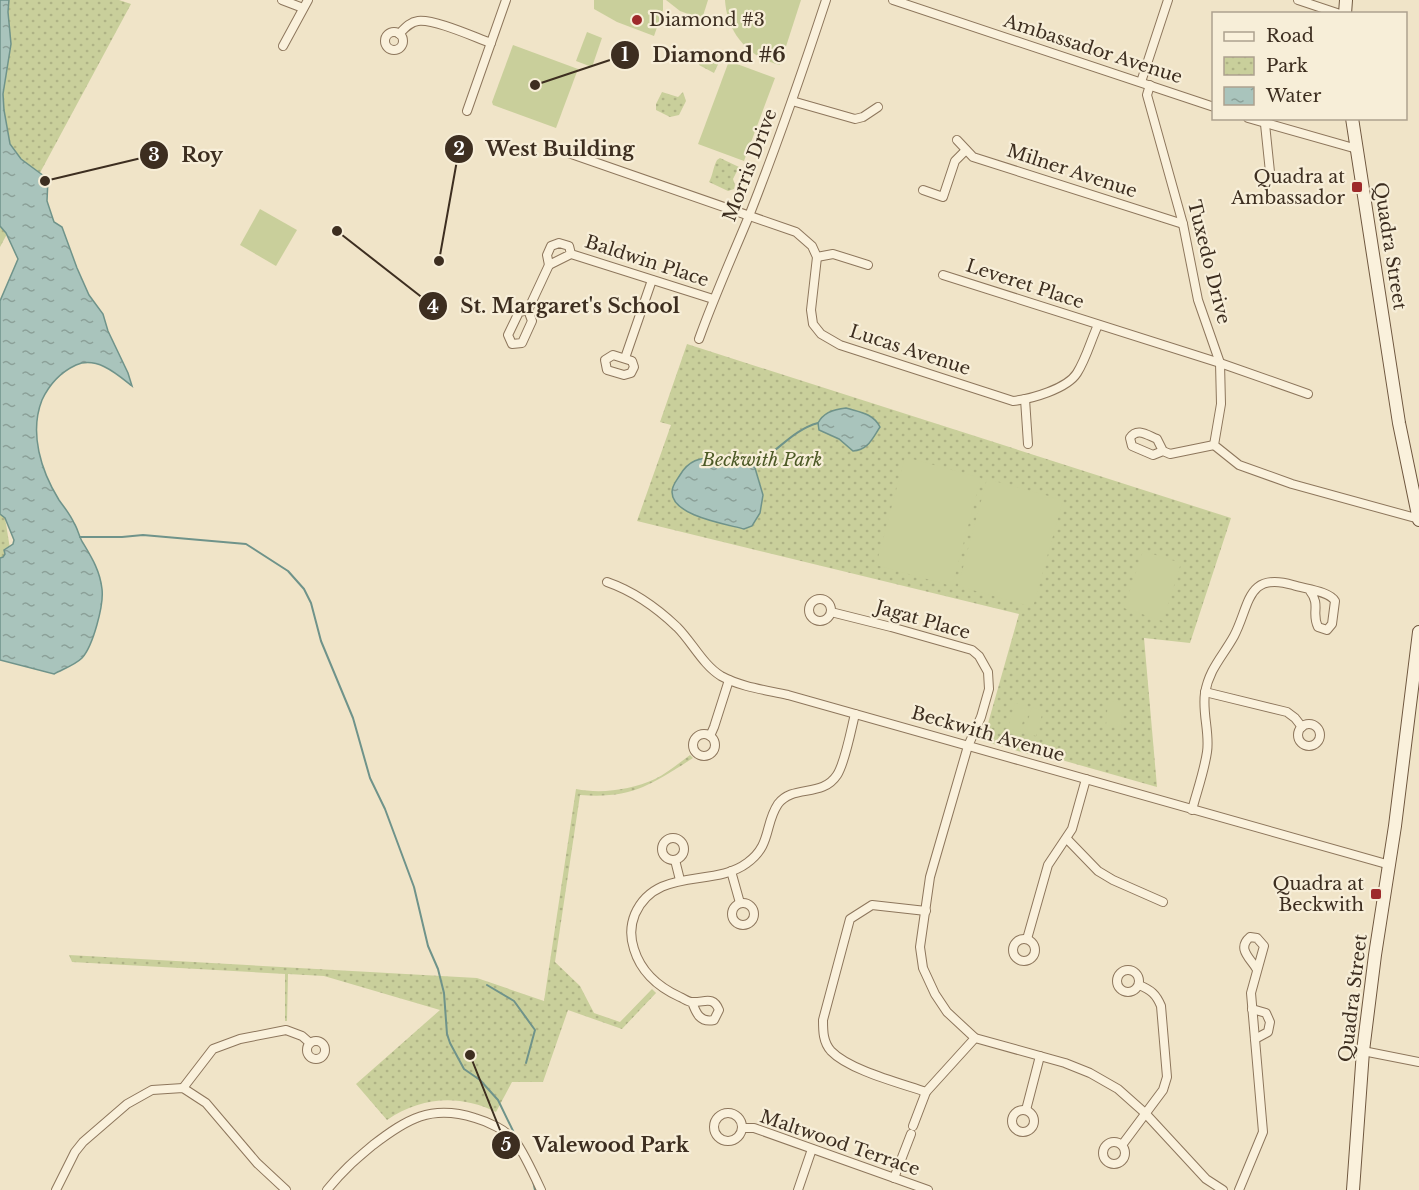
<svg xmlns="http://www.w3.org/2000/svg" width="1419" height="1190" font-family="'Libre Baskerville',serif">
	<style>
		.park { fill: url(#park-dots) }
		.garden { fill: #c9cf9b }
		.water { fill: url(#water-ripples); stroke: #6f938a; stroke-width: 1.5 }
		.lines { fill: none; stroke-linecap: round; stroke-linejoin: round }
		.stream { stroke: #6f938a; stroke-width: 2 }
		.minor-casing { stroke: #8d765c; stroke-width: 10 }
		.secondary-casing { stroke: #6f573f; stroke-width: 14 }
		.minor { stroke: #faf1dc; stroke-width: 8 }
		.secondary { stroke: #faf1dc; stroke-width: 12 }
		.poi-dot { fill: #9e2a2b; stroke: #f7eed8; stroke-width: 2 }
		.labels { text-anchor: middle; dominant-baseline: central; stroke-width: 4.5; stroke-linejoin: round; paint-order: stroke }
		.poi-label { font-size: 18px; fill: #3d2e20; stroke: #f7eed8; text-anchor: end }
		.street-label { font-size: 18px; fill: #3d2e20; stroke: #f7eed8 }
		.park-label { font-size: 18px; font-style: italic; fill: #4d5a26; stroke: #f7eed8 }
		.leader { fill: none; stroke: #3d2e20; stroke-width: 2 }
		.callout-dot { fill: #3d2e20; stroke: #f7eed8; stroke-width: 2 }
		.mark-label { font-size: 18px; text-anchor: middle; font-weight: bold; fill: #fff }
		.callout-label { font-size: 20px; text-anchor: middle; font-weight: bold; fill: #3d2e20; stroke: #f7eed8; stroke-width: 4.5; stroke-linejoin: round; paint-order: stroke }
	</style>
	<defs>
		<pattern id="park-dots" width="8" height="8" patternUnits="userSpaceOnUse" patternTransform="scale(1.5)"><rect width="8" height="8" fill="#c9cf9b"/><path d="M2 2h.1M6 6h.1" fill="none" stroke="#aeb285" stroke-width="1.8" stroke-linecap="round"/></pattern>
		<pattern id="water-ripples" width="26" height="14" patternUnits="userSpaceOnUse" patternTransform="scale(1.5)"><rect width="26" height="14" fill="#a9c4bc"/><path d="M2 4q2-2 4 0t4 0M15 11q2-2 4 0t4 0" fill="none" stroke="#8ba098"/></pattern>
	</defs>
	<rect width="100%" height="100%" fill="#f0e4c8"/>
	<!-- park -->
	<g class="park">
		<polygon points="0,0 119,0 131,4 0,247"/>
		<polygon points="712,51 721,58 714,73 699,65 701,59"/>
		<polygon points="662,92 678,97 683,92 686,101 679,115 670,117 656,110 656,104"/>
		<path d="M720 158 739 167 733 179 735 185 734 189 728 191 709 182C713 175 713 167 717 160Z"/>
		<polygon points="687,344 1231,518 1190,643 1144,638 1157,787 1051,757 1049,760 983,741 1019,614 637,521 671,425 660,422"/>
		<polygon points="0,486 18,599 0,591"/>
		<path d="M690 755 693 758C651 785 631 799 580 795L555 962 580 986 594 1013 620 1022 652 989 656 993 622 1029 568 1010 543 1082H512L496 1112C459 1094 421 1097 387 1120L356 1084 440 1010 324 976 288 974 287 1021H285V974L72 962 69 955 477 978 544 1001 576 789C601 794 631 790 655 779 667 773 679 763 690 755Z"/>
	</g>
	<!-- garden -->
	<g class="garden">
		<polygon points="594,0 663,0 663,10 654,36 617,22 594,9"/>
		<polygon points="666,0 708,0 702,19 680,11"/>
		<path d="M725 0H801L780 65C748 57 727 33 725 0Z"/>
		<polygon points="587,32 602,38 592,67 576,61"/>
		<polygon points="513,45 578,69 556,128 493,105 492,102"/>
		<polygon points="729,61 775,78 744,161 698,144"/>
		<polygon points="260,209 297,230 276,266 240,245"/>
		<polygon points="905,457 981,478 952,586 876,565"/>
		<polygon points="987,479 1063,500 1033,607 958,586"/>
		<polygon points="1143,551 1181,563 1163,621 1124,608"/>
		<polygon points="1108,701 1123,702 1121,727 1106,725"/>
		<polygon points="1015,703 1027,706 1020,732 1008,728"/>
		<polygon points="1032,707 1043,711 1036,736 1024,733"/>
	</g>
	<!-- water -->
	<g class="water">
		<path d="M0 0H9L8 12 11 44 3 94 4 110 10 144 21 159 48 179 47 201 54 222 62 227 77 268 89 295 103 314 108 331 128 373 132 386C117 374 97 356 76 365 61 372 49 385 42 400 29 433 41 471 59 500 64 507 70 514 74 523 78 529 79 537 83 543 92 558 100 571 102 589 104 605 93 646 82 658 75 665 63 669 54 674L0 660V558L3 557 5 554 4 550 13 544 14 540 5 518 0 514V301L18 259 6 233 0 226Z"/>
		<path d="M846 408C859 412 873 413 880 427 872 439 868 450 853 451L839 439 819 430 818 423C823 413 835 409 846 408Z"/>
		<path d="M716 457 748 461 755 468 763 495 760 513 752 526 744 529C726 524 672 516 672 492 672 485 677 480 680 475 689 460 699 458 716 457Z"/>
	</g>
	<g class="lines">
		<!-- stream -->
		<g class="stream">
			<path d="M753 465C777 453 792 430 818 423"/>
			<polyline points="80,537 122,537 143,535 246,544 288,571 304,589 311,603 321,641 353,718 370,778 385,809 414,887 428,946 438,969 444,993 447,1034 450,1043 464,1069 480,1080 498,1100 516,1137"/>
			<polyline points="487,985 514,1001 535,1030 526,1063"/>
			<polyline points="533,1181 535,1190"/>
		</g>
		<defs>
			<g id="minor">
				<polyline points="282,0 303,8"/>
				<polyline points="893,0 1214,107"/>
				<polyline points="1298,0 1340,14"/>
				<circle cx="394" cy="41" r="9"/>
				<path d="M399 34C405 28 410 22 418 21 435 19 474 37 491 43"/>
				<polyline points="283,46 308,0"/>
				<polyline points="1141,82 1168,0"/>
				<polyline points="1150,85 1147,95 1183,224 1198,300 1220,363 1221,404 1214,445 1239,465 1292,484 1419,519"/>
				<polyline points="792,101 855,119 863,117 878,107"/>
				<polyline points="467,111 506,0"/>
				<polyline points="1248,118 1357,149"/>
				<polyline points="1265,124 1270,172"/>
				<polyline points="957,140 973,157 1183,224"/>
				<path d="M554 148 796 232 812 246 817 257 811 310 813 324 821 334 840 345 1013 401C1031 399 1067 389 1077 373 1086 359 1091 340 1098 325"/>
				<polyline points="923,190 943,197 955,161 966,150"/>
				<polyline points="571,254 569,246 559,243 551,246 547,255 549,265 571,254 713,299"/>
				<polyline points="817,257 833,254 868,265"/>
				<polyline points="943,275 1220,363 1308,394"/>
				<polyline points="528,310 519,312 508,335 512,344 522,343 532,321 528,310 549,265"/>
				<path d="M699 339C714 297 732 257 749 216 777 145 802 73 826 0"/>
				<polygon points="613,355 632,361 634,367 631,373 624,375 607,370 605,360"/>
				<polyline points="625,358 652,280"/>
				<polyline points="1025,399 1028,444"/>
				<path d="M1163 451 1157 439C1147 435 1137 427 1130 438L1132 446 1153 455 1163 451 1170 454 1214 445"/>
				<path d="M607 582C633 591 657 608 677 627 692 642 703 665 721 676 741 687 766 690 788 695L1390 865"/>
				<circle cx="820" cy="610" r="11"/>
				<polyline points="831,612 891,627 972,650 979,656 988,672 989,689 981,717 968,746 930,877 920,947 923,968 935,994 947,1012 975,1038 1065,1063 1090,1073 1118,1089 1145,1113 1206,1179 1223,1190"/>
				<polyline points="1205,692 1287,712 1295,718 1302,727"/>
				<circle cx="1309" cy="735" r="11"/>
				<circle cx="704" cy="745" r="11"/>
				<polyline points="710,736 714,727 729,680"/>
				<path d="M1192 810C1197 791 1204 772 1207 752 1210 733 1202 713 1205 693 1209 669 1223 656 1234 636 1250 606 1246 571 1293 585 1305 589 1329 591 1335 601L1332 624 1327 630 1318 627C1311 613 1321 605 1310 591"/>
				<circle cx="673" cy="849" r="11"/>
				<polyline points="1067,839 1098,871 1113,880 1163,902"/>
				<polyline points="675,860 680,880"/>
				<polyline points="731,871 740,903"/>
				<circle cx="743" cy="914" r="11"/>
				<circle cx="1024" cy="950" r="11"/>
				<polyline points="1027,939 1048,865 1072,829 1086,779"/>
				<circle cx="1128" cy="981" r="11"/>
				<path d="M692 1002C696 1013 700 1023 714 1020L719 1010C713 995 704 1003 692 1002 688 1002 683 998 680 997 658 987 641 972 634 949 630 937 630 926 635 914 656 866 714 888 747 863 772 845 764 825 778 804 793 784 822 798 837 775 845 763 851 730 855 714"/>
				<polyline points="1252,1009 1266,1013 1270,1022 1268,1032 1255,1039"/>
				<circle cx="316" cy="1050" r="9"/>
				<polyline points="1363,1051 1419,1062"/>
				<polyline points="183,1088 213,1049 240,1039 286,1030 302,1036 310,1043"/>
				<path d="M926 1092C900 1083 849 1070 831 1051 823 1042 823 1031 823 1020L850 919 872 905 926 911"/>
				<polyline points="1026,1110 1040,1056"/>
				<circle cx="1023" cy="1121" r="11"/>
				<circle cx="728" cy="1127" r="14"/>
				<polyline points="913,1126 926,1092 975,1038"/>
				<polyline points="742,1128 754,1128 928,1190"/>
				<circle cx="1114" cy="1153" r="11"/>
				<path d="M1122 1145 1163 1090 1167 1077 1161 1006C1156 994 1151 990 1139 985"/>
				<polyline points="894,1178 911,1134"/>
				<polyline points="56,1190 75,1152 83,1142 127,1104 152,1090 183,1088 206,1103 257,1163 286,1190"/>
				<path d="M327 1190C343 1170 354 1161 373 1145 407 1119 431 1104 475 1118 489 1122 506 1130 515 1141 523 1151 535 1177 541 1190"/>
				<polyline points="798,1190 812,1149"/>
				<path d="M1239 1190 1263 1132 1251 993 1264 946 1257 938 1250 937C1237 948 1249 957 1256 968"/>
			</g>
			<g id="secondary">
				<polyline points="1345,14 1346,0"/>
				<polyline points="1352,118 1399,423 1419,520"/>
				<polyline points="1353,1190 1363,1051 1375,955 1395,826 1419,632"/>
			</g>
		</defs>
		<!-- minor casing -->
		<use href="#minor" class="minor-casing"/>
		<!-- secondary casing -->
		<use href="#secondary" class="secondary-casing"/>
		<!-- minor -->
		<use href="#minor" class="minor"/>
		<!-- secondary -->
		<use href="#secondary" class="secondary"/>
	</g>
	<!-- markers -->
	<g class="poi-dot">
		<circle cx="637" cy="20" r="6"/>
		<rect x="1351" y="181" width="12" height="12" rx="3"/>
		<rect x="1370" y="888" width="12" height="12" rx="3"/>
	</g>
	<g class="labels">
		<!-- poi labels -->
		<g class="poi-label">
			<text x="649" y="20" text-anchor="start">Diamond #3</text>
			<text x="1345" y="177">Quadra at<tspan x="1345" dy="21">Ambassador</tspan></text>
			<text x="1364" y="884">Quadra at<tspan x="1364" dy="21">Beckwith</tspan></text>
		</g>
		<!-- street labels -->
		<g class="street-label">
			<text transform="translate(1093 49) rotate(18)">Ambassador Avenue</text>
			<text transform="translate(750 165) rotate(-69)">Morris Drive</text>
			<text transform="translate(1072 171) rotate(18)">Milner Avenue</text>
			<text transform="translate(1390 246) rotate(81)">Quadra Street</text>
			<text transform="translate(647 261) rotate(18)">Baldwin Place</text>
			<text transform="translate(1209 262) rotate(76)">Tuxedo Drive</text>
			<text transform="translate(1025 284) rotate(18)">Leveret Place</text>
			<text transform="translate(910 350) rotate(18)">Lucas Avenue</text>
			<text transform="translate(923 620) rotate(16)">Jagat Place</text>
			<text transform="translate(988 734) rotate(16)">Beckwith Avenue</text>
			<text transform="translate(1353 998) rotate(-83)">Quadra Street</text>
			<text transform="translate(840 1143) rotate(19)">Maltwood Terrace</text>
		</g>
		<!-- park labels -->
		<g class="park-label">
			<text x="762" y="460">Beckwith Park</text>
		</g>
	</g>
	<!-- callouts -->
	<path class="leader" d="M535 85L625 55M439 261L459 149M45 181L154 155M337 231L433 306M470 1055L506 1145"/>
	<g class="callout-dot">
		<circle cx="535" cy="85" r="6"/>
		<circle cx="439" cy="261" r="6"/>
		<circle cx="45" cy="181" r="6"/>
		<circle cx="337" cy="231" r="6"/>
		<circle cx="470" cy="1055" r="6"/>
		<circle cx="625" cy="55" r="15"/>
		<circle cx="459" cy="149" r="15"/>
		<circle cx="154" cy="155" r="15"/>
		<circle cx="433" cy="306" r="15"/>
		<circle cx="506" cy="1145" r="15"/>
	</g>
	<g class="mark-label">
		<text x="625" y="61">1</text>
		<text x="459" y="155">2</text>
		<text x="154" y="161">3</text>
		<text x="433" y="313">4</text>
		<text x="506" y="1151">5</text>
	</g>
	<g class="callout-label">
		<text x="719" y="62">Diamond #6</text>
		<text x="560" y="156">West Building</text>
		<text x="202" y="162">Roy</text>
		<text x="570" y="313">St. Margaret's School</text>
		<text x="611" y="1152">Valewood Park</text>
	</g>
	<!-- legend -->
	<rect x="1212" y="12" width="195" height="108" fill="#f7eed8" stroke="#ada18e" stroke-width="1.5"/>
	<rect x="1224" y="32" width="30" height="9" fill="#faf1dc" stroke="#ada18e" stroke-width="1.5"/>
	<text x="1266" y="42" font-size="18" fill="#3d2e20">Road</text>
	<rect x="1224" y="57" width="30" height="18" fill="url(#park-dots)" stroke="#ada18e" stroke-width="1.5"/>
	<text x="1266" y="72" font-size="18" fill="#3d2e20">Park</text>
	<rect x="1224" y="87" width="30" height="18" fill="url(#water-ripples)" stroke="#ada18e" stroke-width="1.5"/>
	<text x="1266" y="102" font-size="18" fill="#3d2e20">Water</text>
</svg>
